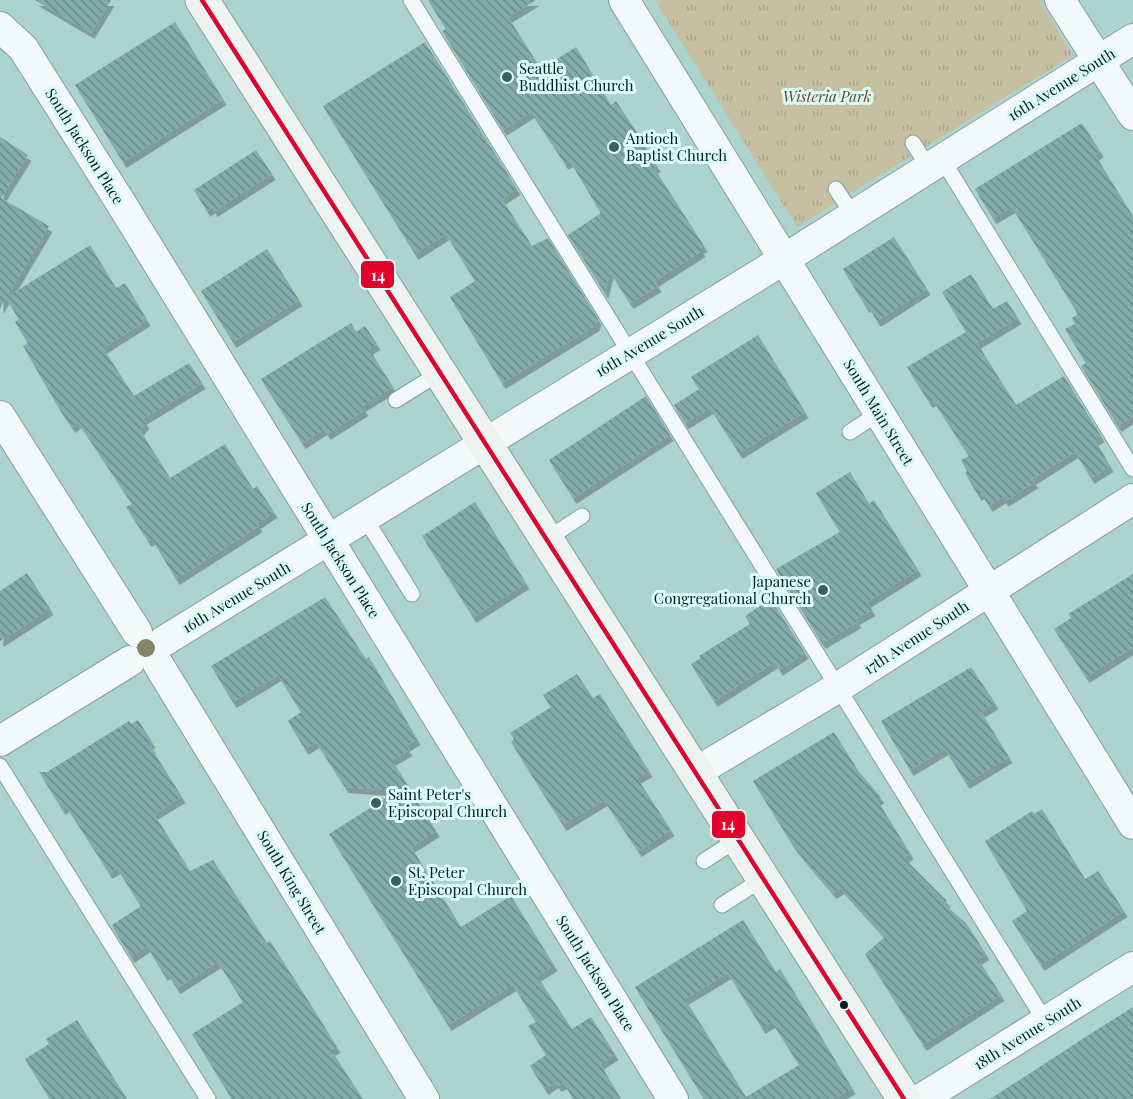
<svg xmlns="http://www.w3.org/2000/svg" width="1133" height="1099" font-family="'Playfair Display',serif">
	<style>
		.park { fill: url(#park-tufts) }
		.building { fill: url(#building-back-hatch); fill-rule: evenodd; filter: url(#shadow) }
		.lines { fill: none; stroke-linecap: round; stroke-linejoin: round }
		.service-casing { stroke: #819f9c; stroke-width: 17 }
		.minor-casing { stroke: #819f9c; stroke-width: 32 }
		.secondary-casing { stroke: #819f9c; stroke-width: 35 }
		.service { stroke: #f3f8f8; stroke-width: 15 }
		.minor { stroke: #f3f8f8; stroke-width: 30 }
		.secondary { stroke: #eef2f1; stroke-width: 33 }
		.bus-1-casing { stroke: #dafbf8; stroke-width: 9 }
		.bus-1 { stroke: #e4002b; stroke-width: 4.5 }
		.tree { fill: #878569 }
		.poi-dot { fill: #3d5e5b; stroke: #dafbf8; stroke-width: 2 }
		.bus-dot { fill: #021f1d; stroke: #dafbf8; stroke-width: 2 }
		.labels { text-anchor: middle; dominant-baseline: central; stroke-width: 6; stroke-linejoin: round; paint-order: stroke }
		.poi-label { font-size: 15px; fill: #021f1d; stroke: #dafbf8; text-anchor: start }
		.street-label { font-size: 15px; fill: #021f1d; stroke: #dafbf8 }
		.park-label { font-size: 15px; font-style: italic; fill: #694517; stroke: #dafbf8 }
		.line-badge { stroke: #dafbf8; stroke-width: 2 }
		.badge-label { font-size: 16px; text-anchor: middle; font-weight: bold; fill: #fff }
	</style>
	<defs>
		<pattern id="park-tufts" width="24" height="20" patternUnits="userSpaceOnUse" patternTransform="scale(1.5)"><rect width="24" height="20" fill="#c7bfa1"/><path d="M3 7l-1-3M5 7V3M7 7l1-3M15 17l-1-3M17 17v-4M19 17l1-3" fill="none" stroke="#a9a48a"/></pattern>
		<pattern id="building-back-hatch" width="6" height="6" patternUnits="userSpaceOnUse" patternTransform="scale(1.5)"><rect width="6" height="6" fill="#84abac"/><path d="M-1 5l2 2M0 0l6 6M5-1l2 2" fill="none" stroke="#6a8b8b"/></pattern>
		<filter id="shadow"><feDropShadow dx="3.5" dy="6" stdDeviation="0" flood-color="#0004"/></filter>
	</defs>
	<rect width="100%" height="100%" fill="#acd3ce"/>
	<!-- park -->
	<polygon class="park" points="655,0 1039,0 1073,55 797,227"/>
	<!-- building -->
	<g class="building">
		<polygon points="35,0 111,0 91,33"/>
		<polygon points="428,0 536,0 508,17 541,69 576,47 611,105 616,101 634,128 657,166 654,168 704,246 700,248 702,251 655,281 658,286 630,303 610,272 605,293 568,235 601,213 570,161 565,164 531,112 503,130 442,31 446,29"/>
		<polygon points="175,22 223,99 123,162 75,85"/>
		<polygon points="425,42 517,189 502,199 532,246 548,238 598,319 596,325 502,383 450,297 475,281 446,234 415,254 323,106"/>
		<polygon points="1082,123 1100,151 1095,155 1133,216 1133,416 1118,426 1081,366 1086,363 1065,329 1075,324 1072,318 1078,314 1012,207 993,218 975,189"/>
		<polygon points="0,137 28,155 1,198 49,226 7,297 90,245 116,288 125,283 147,320 103,348 134,396 189,363 202,383 143,419 146,423 140,430 170,478 225,444 253,489 257,486 274,512 257,523 259,526 176,579 152,539 148,541 126,507 132,504 78,422 72,427 60,410 23,346 28,343 15,322 19,319 6,298 0,308"/>
		<polygon points="256,150 272,174 214,211 212,207 207,211 194,190"/>
		<polygon points="894,237 927,289 877,321 868,306 866,307 843,269"/>
		<polygon points="267,249 299,300 233,342 201,291"/>
		<polygon points="971,274 993,309 1007,301 1018,318 977,343 1016,405 1064,376 1101,436 1095,440 1110,466 1091,478 1075,452 1032,479 1035,482 1005,501 1003,497 989,506 981,493 978,495 965,473 967,471 961,460 969,456 933,400 929,402 907,367 966,332 942,292"/>
		<polygon points="351,323 356,332 365,326 377,344 369,349 393,387 362,406 365,410 327,434 324,429 302,443 261,379"/>
		<polygon points="758,335 805,412 739,453 710,408 685,423 674,405 699,389 691,377"/>
		<polygon points="646,396 670,435 573,498 549,460"/>
		<polygon points="850,472 869,504 874,500 918,570 867,602 872,610 856,619 858,622 822,643 776,569 840,532 816,493"/>
		<polygon points="475,502 526,583 473,617 422,536"/>
		<polygon points="27,573 50,609 0,641 0,591"/>
		<polygon points="1133,574 1133,647 1086,677 1054,629 1071,618 1068,614"/>
		<polygon points="325,597 366,659 369,657 417,739 406,746 409,750 392,760 436,831 411,847 461,927 511,896 554,965 537,976 572,1029 591,1017 615,1054 600,1064 621,1099 573,1099 564,1083 558,1086 555,1082 545,1089 530,1066 546,1055 528,1026 536,1022 513,985 448,1025 329,834 397,791 345,787 316,742 305,749 288,721 301,712 278,675 233,702 211,666"/>
		<polygon points="771,599 805,653 779,670 775,662 714,701 691,664 701,658 699,656 750,624 745,616"/>
		<polygon points="971,667 995,703 981,712 1009,757 966,783 945,749 910,770 881,721"/>
		<polygon points="577,674 593,698 600,694 649,771 637,778 671,830 638,851 604,800 563,825 511,742 514,739 510,733 551,707 543,695"/>
		<polygon points="138,720 152,742 150,743 153,751 182,797 154,814 190,871 213,860 267,943 270,941 316,1013 337,1047 331,1050 363,1099 232,1099 192,1034 243,1002 218,962 177,988 167,973 164,975 147,946 131,957 113,928 112,925 141,906 117,868 109,873 66,806 62,809 39,772 47,772 129,721 131,724"/>
		<polygon points="834,732 859,772 881,797 877,800 910,853 904,858 947,901 944,904 966,923 986,954 978,959 1001,995 923,1045 865,954 885,937 841,888 833,893 794,847 753,781"/>
		<polygon points="1042,809 1085,879 1098,871 1124,911 1041,965 1012,921 1027,911 985,841 1032,811 1034,814"/>
		<path d="M743 920 776 972 780 969 852 1088 834 1099H704L635 987ZM728 973 762 1028 772 1022 799 1065 746 1097 685 999Z"/>
		<polygon points="1133,1007 1133,1099 990,1099 1098,1029"/>
		<polygon points="77,1020 127,1099 50,1099 25,1059 49,1044 46,1039"/>
	</g>
	<g class="lines">
		<defs>
			<g id="service">
				<polyline points="411,0 1045,1021"/>
				<polyline points="913,143 929,168"/>
				<polyline points="942,159 1133,469"/>
				<polyline points="836,189 853,215"/>
				<polyline points="396,400 441,372"/>
				<polyline points="850,432 879,413"/>
				<polyline points="365,518 412,594"/>
				<polyline points="547,539 582,516"/>
				<polyline points="0,766 208,1099"/>
				<polyline points="704,861 738,839"/>
				<polyline points="722,905 764,878"/>
			</g>
			<g id="minor">
				<polyline points="624,0 1133,824"/>
				<polyline points="1060,0 1133,115"/>
				<polyline points="0,27 23,48 119,200 673,1099"/>
				<polyline points="0,416 137,632"/>
				<polyline points="164,641 786,258 1133,39"/>
				<polyline points="158,664 424,1099"/>
				<polyline points="0,741 130,661"/>
				<polyline points="696,772 837,688 1133,499"/>
				<polyline points="921,1099 1133,967"/>
			</g>
			<polyline id="secondary" points="202,0 904,1099"/>
		</defs>
		<!-- service casing -->
		<use href="#service" class="service-casing"/>
		<!-- minor casing -->
		<use href="#minor" class="minor-casing"/>
		<!-- secondary casing -->
		<use href="#secondary" class="secondary-casing"/>
		<!-- service -->
		<use href="#service" class="service"/>
		<!-- minor -->
		<use href="#minor" class="minor"/>
		<!-- secondary -->
		<use href="#secondary" class="secondary"/>
		<defs>
			<polyline id="bus-1" points="202,0 904,1099"/>
		</defs>
		<!-- bus-1 casing -->
		<use href="#bus-1" class="bus-1-casing"/>
		<!-- bus-1 -->
		<use href="#bus-1" class="bus-1"/>
	</g>
	<!-- trees -->
	<circle class="tree" cx="146" cy="648" r="9"/>
	<!-- markers -->
	<g class="poi-dot">
		<circle cx="507" cy="77" r="6"/>
		<circle cx="614" cy="147" r="6"/>
		<circle cx="823" cy="590" r="6"/>
		<circle cx="376" cy="803" r="6"/>
		<circle cx="396" cy="881" r="6"/>
	</g>
	<circle class="bus-dot" cx="844" cy="1005" r="5"/>
	<g class="labels">
		<!-- poi labels -->
		<g class="poi-label">
			<text x="519" y="68">Seattle<tspan x="519" dy="17">Buddhist Church</tspan></text>
			<text x="626" y="138">Antioch<tspan x="626" dy="17">Baptist Church</tspan></text>
			<text x="811" y="581" text-anchor="end">Japanese<tspan x="811" dy="17">Congregational Church</tspan></text>
			<text x="388" y="794">Saint Peter's<tspan x="388" dy="17">Episcopal Church</tspan></text>
			<text x="408" y="872">St. Peter<tspan x="408" dy="17">Episcopal Church</tspan></text>
		</g>
		<!-- street labels -->
		<g class="street-label">
			<text transform="translate(1061 84) rotate(-32)">16th Avenue South</text>
			<text transform="translate(85 146) rotate(58)">South Jackson Place</text>
			<text transform="translate(649 341) rotate(-31)">16th Avenue South</text>
			<text transform="translate(879 412) rotate(59)">South Main Street</text>
			<text transform="translate(341 560) rotate(58)">South Jackson Place</text>
			<text transform="translate(236 597) rotate(-31)">16th Avenue South</text>
			<text transform="translate(916 637) rotate(-33)">17th Avenue South</text>
			<text transform="translate(292 882) rotate(59)">South King Street</text>
			<text transform="translate(596 973) rotate(58)">South Jackson Place</text>
			<text transform="translate(1027 1033) rotate(-32)">18th Avenue South</text>
		</g>
		<!-- park labels -->
		<g class="park-label">
			<text x="827" y="96">Wisteria Park</text>
		</g>
	</g>
	<g class="line-badge">
		<rect x="360" y="260" width="35" height="29" rx="6" fill="#e4002b"/>
		<rect x="711" y="810" width="35" height="29" rx="6" fill="#e4002b"/>
	</g>
	<g class="badge-label">
		<text x="378" y="281">14</text>
		<text x="728" y="830">14</text>
	</g>
</svg>
